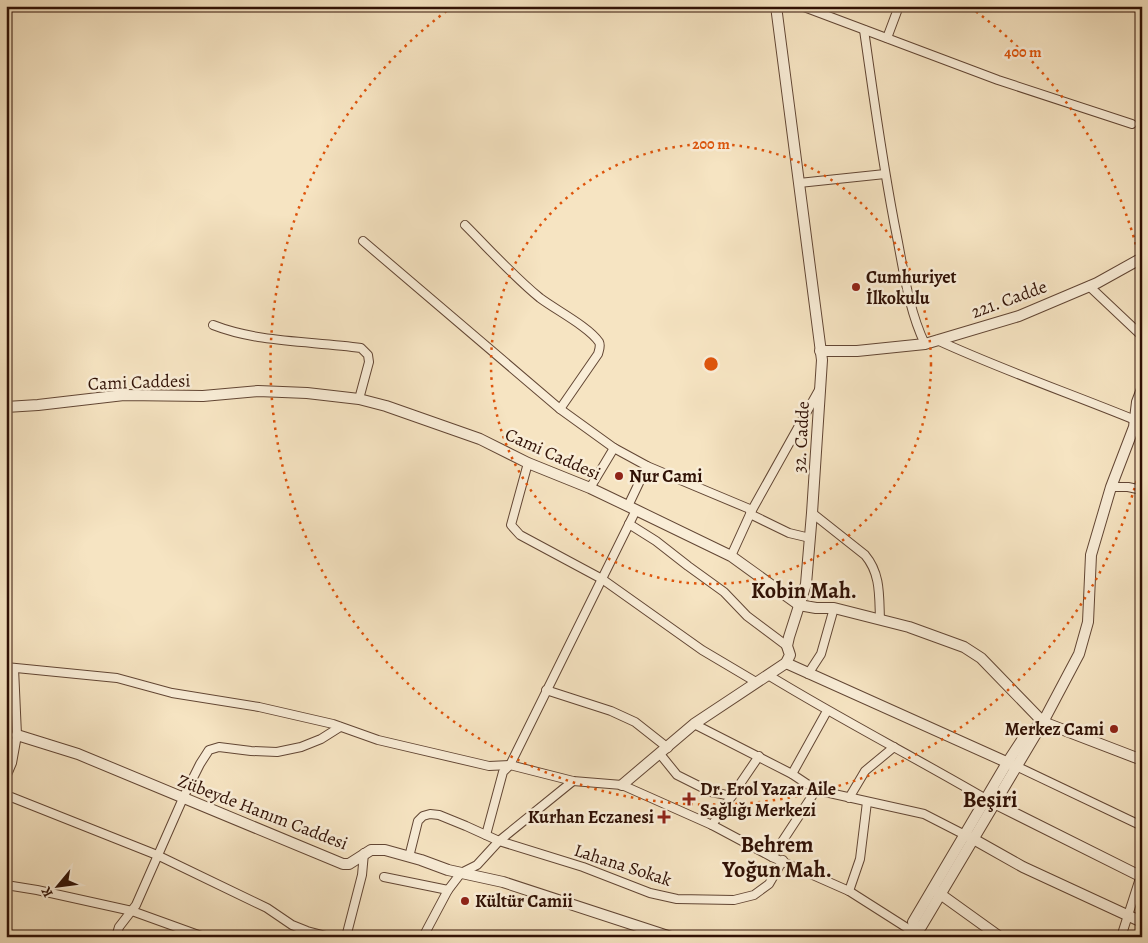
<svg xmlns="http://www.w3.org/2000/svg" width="1148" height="943" font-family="Alegreya,serif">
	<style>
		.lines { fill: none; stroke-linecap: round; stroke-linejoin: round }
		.minor-casing { stroke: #624634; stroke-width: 10 }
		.tertiary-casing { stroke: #624634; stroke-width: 12 }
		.minor { stroke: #f9edd7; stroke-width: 8 }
		.tertiary { stroke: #f9edd7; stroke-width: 10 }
		.ring { fill: none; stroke: #df550c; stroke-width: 2.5; stroke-dasharray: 2.5 5 }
		.poi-dot { fill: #8f2418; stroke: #f9edd7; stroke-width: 2 }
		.labels { text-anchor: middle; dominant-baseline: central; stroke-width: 5; stroke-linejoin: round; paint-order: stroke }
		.poi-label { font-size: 18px; font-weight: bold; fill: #301105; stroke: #f9edd7; text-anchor: start }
		.street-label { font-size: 18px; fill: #301105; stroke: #f9edd7 }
		.district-label { font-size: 22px; font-weight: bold; fill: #301105; stroke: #f9edd7 }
		.centre { fill: #df550c; stroke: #f9edd7; stroke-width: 2.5 }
		.ring-label { font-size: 15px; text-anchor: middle; font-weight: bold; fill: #df550c; stroke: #f9edd7; stroke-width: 5; stroke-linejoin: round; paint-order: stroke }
	</style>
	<rect width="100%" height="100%" fill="#f6e4c2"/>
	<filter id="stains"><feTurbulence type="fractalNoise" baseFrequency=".004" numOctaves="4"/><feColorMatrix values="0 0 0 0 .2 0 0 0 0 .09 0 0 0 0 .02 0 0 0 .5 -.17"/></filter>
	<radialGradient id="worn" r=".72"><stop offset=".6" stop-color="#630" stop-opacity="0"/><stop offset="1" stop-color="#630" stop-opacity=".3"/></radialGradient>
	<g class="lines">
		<defs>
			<g id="minor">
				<polyline points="776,7 804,7 998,80 1132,124"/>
				<path d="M864 30C874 99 883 168 897 237 904 273 909 311 925 344"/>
				<polyline points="887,38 899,6"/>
				<polyline points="799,183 885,174"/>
				<path d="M465 225C490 250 513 276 540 298 556 310 589 327 599 342 601 346 599 350 598 354L560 409"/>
				<polyline points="363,241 560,409 614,448 647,466 752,510"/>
				<polyline points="1089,286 1142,336"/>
				<path d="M213 325C259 343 312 341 361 348L368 355 369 362 359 399"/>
				<path d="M937 340C1002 370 1069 393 1135 420"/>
				<polyline points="528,463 511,525 520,535 602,579 702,650 756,682"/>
				<polyline points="1111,487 1128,487 1142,490"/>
				<polyline points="590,488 614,448"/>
				<polyline points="628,506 647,466"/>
				<path d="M812 513 865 555C881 574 879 596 880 620"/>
				<polyline points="750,514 789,533 810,538"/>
				<polyline points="629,524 656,541 688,566 724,592 747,616 787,646"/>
				<polyline points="731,556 752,510 819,390"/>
				<polyline points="6,667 117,678 172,693 259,707 333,724 378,740 489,766 510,765 573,781 622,785 712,825 772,857 849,891 915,933"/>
				<polyline points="808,674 821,654 834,608"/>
				<path d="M768 675C840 719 914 757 986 799"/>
				<polyline points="546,690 611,711 635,722 668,748"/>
				<polyline points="694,724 792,774 816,790 924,814 965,835"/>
				<polyline points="660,754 677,775 711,792 732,796"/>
				<polyline points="1016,766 1142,826"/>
				<polyline points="792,774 827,711"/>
				<polyline points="6,777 12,763 17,735 14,668"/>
				<polyline points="6,795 157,855 267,908 292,925 307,931 330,937"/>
				<polyline points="849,798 865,771 894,747"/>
				<polyline points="712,825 759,756"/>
				<polyline points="486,835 503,772 510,765 636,510"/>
				<polyline points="409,857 418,821 423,816 430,814 439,815 466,826 499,841 583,867 650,893 677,899 734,900 754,895 769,884 783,860"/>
				<polyline points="772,857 816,790"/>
				<polyline points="384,877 448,890"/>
				<polyline points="6,885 37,890 132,911 204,937"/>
				<polyline points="849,891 860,859 867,802"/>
				<polyline points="116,937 119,927 136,905 184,796 200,764 209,750 219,747 251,751 277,752 301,747 321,739 340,727"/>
				<polyline points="346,937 362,875 364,853"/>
				<polyline points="423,937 448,890 461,873 477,865 499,841 573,781"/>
				<polyline points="1121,937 1142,872"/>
			</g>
			<g id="tertiary">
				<polyline points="820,351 857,351 925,344 1019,316 1097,283 1142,258"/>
				<polyline points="6,407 38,405 124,395 203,396 258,391 307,393 359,399 386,406 480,439 528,463 590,488 636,510 731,556 799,605 816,608 834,608 909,627 964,647 981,658 1043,722 1142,760"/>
				<polyline points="786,663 1013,765"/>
				<polyline points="17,735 78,754 343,864 349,864 371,850 385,850 421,860 448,870 503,882 671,937"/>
				<polyline points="622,785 694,724 786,663 790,655 787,646 789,637 806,584 812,513 822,360 776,6"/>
				<polyline points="988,800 1142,877"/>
				<polyline points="968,836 1023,867 1142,922"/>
				<polyline points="936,891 1000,937"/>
				<polyline points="915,930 921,927 1043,722 1079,654 1088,622 1091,555 1111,487 1134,427 1137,402 1142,389"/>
				<polyline points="914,937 915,930 913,922 1007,763 1024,737 1037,727"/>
			</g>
		</defs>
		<!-- minor casing -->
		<use href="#minor" class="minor-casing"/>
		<!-- tertiary casing -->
		<use href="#tertiary" class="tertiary-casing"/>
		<!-- minor -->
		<use href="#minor" class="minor"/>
		<!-- tertiary -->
		<use href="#tertiary" class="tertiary"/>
	</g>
	<!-- distance rings -->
	<g class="ring">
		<circle cx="711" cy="364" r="220"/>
		<path d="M1142 459A441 441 0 1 1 452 7M970 7A441 441 0 0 1 1142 269"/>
	</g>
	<!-- markers -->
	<g class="poi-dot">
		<circle cx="856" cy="287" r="5"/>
		<circle cx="619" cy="476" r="5"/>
		<circle cx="1114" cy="729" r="5"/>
		<path d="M686.5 791.5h5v5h5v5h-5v5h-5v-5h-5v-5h5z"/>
		<path d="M661.5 809.5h5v5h5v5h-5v5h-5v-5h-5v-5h5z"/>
		<circle cx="465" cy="901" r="5"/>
	</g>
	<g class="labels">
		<!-- poi labels -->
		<g class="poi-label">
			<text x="866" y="277">Cumhuriyet<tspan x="866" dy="21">İlkokulu</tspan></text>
			<text x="629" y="476">Nur Cami</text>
			<text x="1104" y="729" text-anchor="end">Merkez Cami</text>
			<text x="700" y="789">Dr. Erol Yazar Aile<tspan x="700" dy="21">Sağlığı Merkezi</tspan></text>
			<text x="654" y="817" text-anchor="end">Kurhan Eczanesi</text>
			<text x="475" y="901">Kültür Camii</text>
		</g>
		<!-- street labels -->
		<g class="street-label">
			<text transform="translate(1009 299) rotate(-20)">221. Cadde</text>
			<text transform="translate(139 382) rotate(-2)">Cami Caddesi</text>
			<text transform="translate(801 437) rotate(-87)">32. Cadde</text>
			<text transform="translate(553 454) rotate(24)">Cami Caddesi</text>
			<text transform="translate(263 812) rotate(21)">Zübeyde Hanım Caddesi</text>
			<text transform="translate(623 865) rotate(18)">Lahana Sokak</text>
		</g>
		<!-- district labels -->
		<g class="district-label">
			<text x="804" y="591">Kobin Mah.</text>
			<text x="990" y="800">Beşiri</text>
			<text x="777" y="845">Behrem<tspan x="777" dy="25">Yoğun Mah.</tspan></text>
		</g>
	</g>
	<circle cx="711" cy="364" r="8" class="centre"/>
	<g class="ring-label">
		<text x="1023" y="57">400 m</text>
		<text x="711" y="149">200 m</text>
	</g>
	<!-- margin -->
	<rect width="1148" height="943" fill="none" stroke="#f6e4c2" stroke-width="25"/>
	<rect x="8" y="8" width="1133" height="928" fill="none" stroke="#301105" stroke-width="2.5"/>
	<rect x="12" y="12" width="1123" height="918" fill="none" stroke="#301105"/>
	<!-- north arrow -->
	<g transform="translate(58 886) rotate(241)" stroke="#f9edd7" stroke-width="4" paint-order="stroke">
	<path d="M0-4L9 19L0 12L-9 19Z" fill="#301105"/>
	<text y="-8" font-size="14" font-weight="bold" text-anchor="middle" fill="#301105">K</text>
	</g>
	<rect width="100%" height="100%" filter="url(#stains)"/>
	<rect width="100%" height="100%" fill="url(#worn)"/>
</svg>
